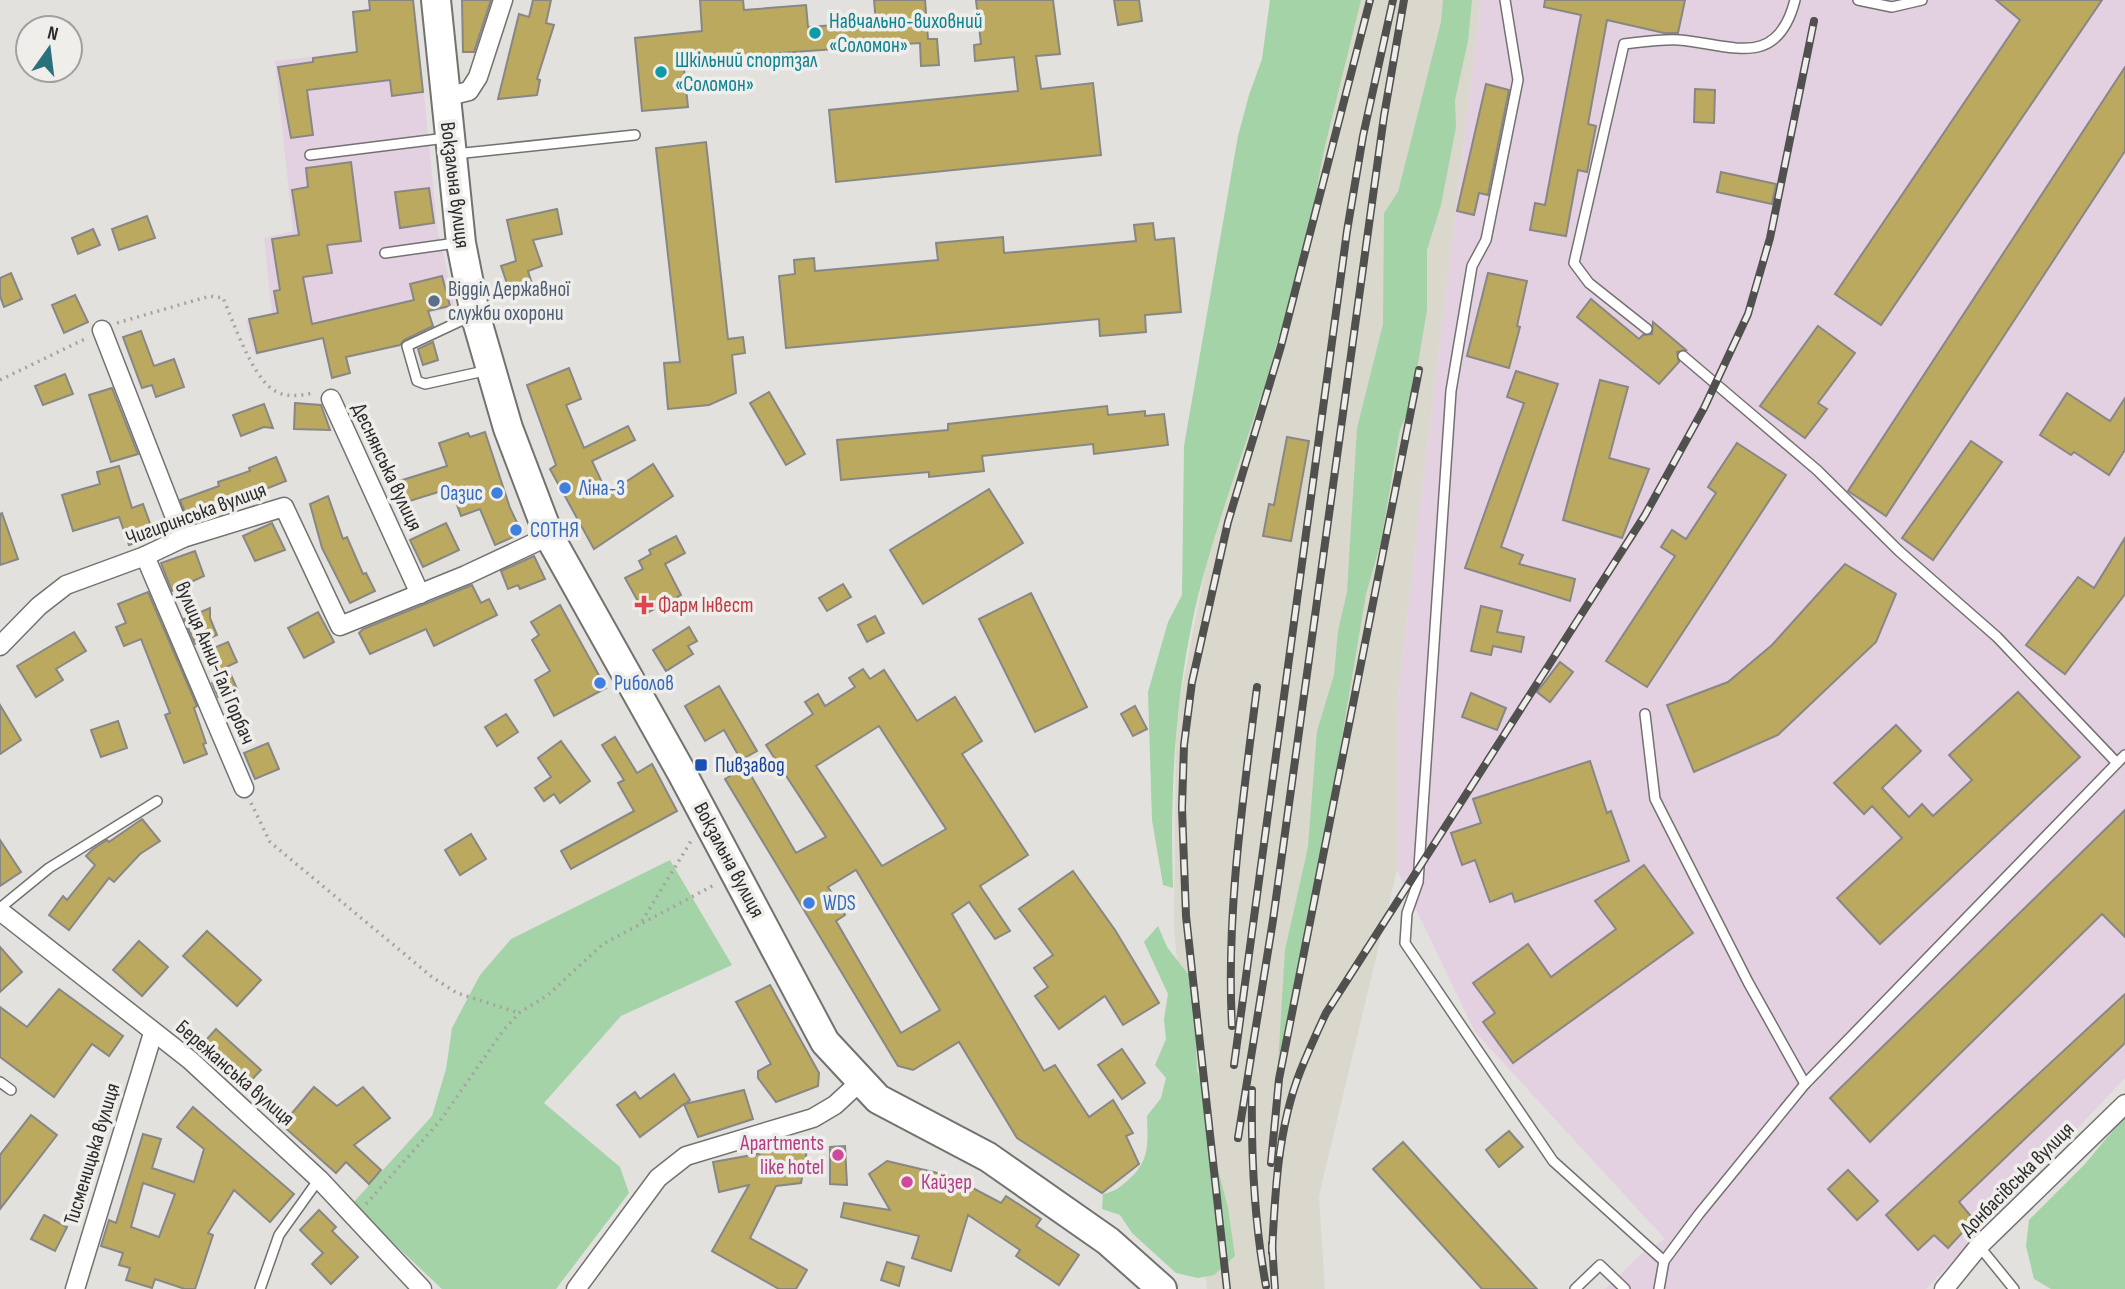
<svg xmlns="http://www.w3.org/2000/svg" width="2125" height="1289" font-family="'Sofia Sans Condensed',sans-serif">
	<style>
		.built { fill: #dad8cd }
		.industrial { fill: #e3d1e1 }
		.green { fill: #a4d3a7 }
		.building { fill: #baa95e; stroke: #888785; stroke-width: 2; fill-rule: evenodd }
		.lines { fill: none; stroke-linecap: round; stroke-linejoin: round }
		.lane-casing { stroke: #737270; stroke-width: 12 }
		.street-casing { stroke: #737270; stroke-width: 21 }
		.primary-casing { stroke: #737270; stroke-width: 32 }
		.path { stroke: #a5a4a2; stroke-width: 3.5; stroke-dasharray: 2 5; stroke-linecap: butt }
		.lane { stroke: #fff; stroke-width: 9 }
		.street { stroke: #fff; stroke-width: 18 }
		.primary { stroke: #fff; stroke-width: 28 }
		.rail-casing { stroke: #50504f; stroke-width: 8 }
		.rail { stroke: #efeeeb; stroke-width: 5; stroke-dasharray: 16; stroke-linecap: butt }
		.culture-dot { fill: #0f9aa8; stroke: #efeeeb; stroke-width: 2.5 }
		.service-dot { fill: #5c6f8a; stroke: #efeeeb; stroke-width: 2.5 }
		.shop-dot { fill: #3f7fe0; stroke: #efeeeb; stroke-width: 2.5 }
		.health-dot { fill: #e0444e; stroke: #efeeeb; stroke-width: 2.5 }
		.transit-dot { fill: #1a4fb4; stroke: #efeeeb; stroke-width: 2.5 }
		.hotel-dot { fill: #d1479c; stroke: #efeeeb; stroke-width: 2.5 }
		.labels { text-anchor: middle; dominant-baseline: central; stroke-width: 7; stroke-linejoin: round; paint-order: stroke }
		.culture-label { font-size: 21px; fill: #0d838f; stroke: #efeeeb; text-anchor: start }
		.street-label { font-size: 21px; fill: #2b2b2a; stroke: #efeeeb }
		.service-label { font-size: 21px; fill: #4e5e75; stroke: #efeeeb; text-anchor: start }
		.shop-label { font-size: 21px; fill: #366cbe; stroke: #efeeeb; text-anchor: start }
		.health-label { font-size: 21px; fill: #be3a42; stroke: #efeeeb; text-anchor: start }
		.transit-label { font-size: 21px; fill: #164399; stroke: #efeeeb; text-anchor: start }
		.hotel-label { font-size: 21px; fill: #b23c85; stroke: #efeeeb; text-anchor: end }
	</style>
	<rect width="100%" height="100%" fill="#e2e1de"/>
	<!-- built -->
	<polygon class="built" points="1346,0 1481,0 1398,693 1397,870 1319,1196 1325,1289 1207,1289 1174,927 1176,718 1229,450"/>
	<!-- industrial -->
	<g class="industrial">
		<polygon points="1481,0 2125,0 2125,1078 1926,1289 1605,1289 1642,1253 1665,1239 1475,1032 1397,870 1398,693"/>
		<polygon points="419,43 437,226 455,307 255,355 246,321 272,313 264,238 293,231 275,61"/>
	</g>
	<!-- green -->
	<g class="green">
		<path d="M1270 0H1361L1324 150 1301 272 1274 352 1268 384 1260 399C1237 471 1207 550 1192 623 1174 711 1170 798 1173 888L1163 885 1152 820 1148 692 1168 622 1182 595 1184 446 1238 136 1249 95 1262 59Z"/>
		<polygon points="1443,0 1472,0 1468,41 1455,100 1456,127 1441,205 1427,250 1427,310 1411,405 1400,429 1381,542 1366,594 1331,802 1331,831 1278,1064 1285,950 1308,847 1317,731 1334,675 1338,631 1347,592 1357,428 1383,324 1384,213 1398,192 1441,22"/>
		<polygon points="670,860 732,965 621,1016 544,1103 620,1167 629,1193 556,1289 442,1289 352,1204 432,1116 446,1069 452,1028 480,975 511,939"/>
		<path d="M1158 926 1167 947 1191 978 1199 1006 1195 1020 1197 1071 1206 1094 1208 1131 1228 1208 1235 1256 1214 1275 1198 1278 1176 1273 1132 1233 1120 1215 1102 1209 1103 1194C1114 1192 1119 1188 1127 1181 1150 1162 1148 1144 1147 1116L1161 1098 1166 1078 1155 1065 1166 1039 1164 1019 1168 994 1144 942Z"/>
		<polygon points="2125,1116 2125,1289 2051,1289 2034,1279 2026,1246 2029,1220 2085,1164"/>
	</g>
	<!-- building -->
	<g class="building">
		<polygon points="369,0 413,0 423,92 392,96 390,80 307,90 313,135 291,138 278,67 313,62 313,58 357,52 353,12 370,10"/>
		<polygon points="462,0 491,0 474,52 463,52"/>
		<polygon points="533,0 551,0 546,23 554,25 537,79 540,80 537,95 498,99 519,14 529,17"/>
		<polygon points="700,0 743,0 744,10 806,5 808,27 876,22 874,0 925,0 928,39 937,39 939,65 921,66 920,43 683,60 688,107 642,111 635,38 702,31"/>
		<polygon points="976,0 1053,0 1060,54 1036,56 1041,89 1093,83 1101,155 836,182 829,110 1018,91 1014,57 975,61 974,45 981,44"/>
		<polygon points="1114,0 1139,0 1142,21 1118,25"/>
		<polygon points="1545,0 1685,0 1678,33 1664,33 1607,20 1588,124 1596,126 1587,172 1578,170 1566,236 1530,230 1535,203 1545,205 1581,15 1544,7"/>
		<polygon points="1996,0 2102,0 1881,325 1835,294 2020,20"/>
		<polygon points="2125,67 2125,151 1886,516 1848,491"/>
		<polygon points="1486,84 1509,90 1488,195 1479,193 1474,215 1457,211"/>
		<polygon points="1695,89 1715,90 1714,123 1694,122"/>
		<polygon points="706,142 728,339 743,337 745,353 732,355 736,393 709,405 668,409 664,363 680,362 656,148"/>
		<polygon points="351,162 361,241 327,245 332,273 303,277 312,324 414,300 410,284 442,276 450,306 428,311 433,326 404,340 400,345 346,357 350,373 332,378 323,338 257,353 249,319 278,313 274,291 280,290 272,239 299,235 292,190 308,187 306,168"/>
		<polygon points="1721,172 1776,184 1772,204 1717,192"/>
		<polygon points="429,188 434,223 400,228 395,192"/>
		<polygon points="557,209 562,234 533,240 542,266 528,271 532,284 510,292 501,266 516,261 507,220"/>
		<polygon points="147,216 155,238 119,250 112,229"/>
		<polygon points="1153,223 1155,240 1174,238 1181,312 1145,315 1146,332 1100,336 1099,319 786,348 779,276 795,274 794,260 814,258 815,271 938,260 936,243 1003,237 1004,253 1136,241 1134,225"/>
		<polygon points="93,229 100,245 78,254 72,238"/>
		<polygon points="11,273 22,299 4,307 0,296 0,278"/>
		<polygon points="1488,273 1527,281 1517,326 1520,327 1509,368 1467,356"/>
		<polygon points="75,295 88,322 64,333 52,305"/>
		<polygon points="1591,299 1639,339 1643,335 1652,334 1653,322 1686,350 1677,352 1679,362 1659,384 1577,317"/>
		<polygon points="1818,326 1855,353 1818,403 1827,409 1805,438 1760,406"/>
		<polygon points="141,331 154,366 174,359 184,387 156,397 152,385 142,388 123,337"/>
		<polygon points="433,342 438,360 423,365 418,349"/>
		<polygon points="569,368 581,399 566,405 584,448 628,426 635,440 592,461 605,489 609,493 653,464 673,496 594,549 550,469 556,465 527,385"/>
		<polygon points="1516,371 1558,384 1501,547 1523,555 1519,564 1575,579 1570,601 1465,568 1524,403 1507,397"/>
		<polygon points="65,374 73,394 43,405 35,386"/>
		<polygon points="1600,380 1628,387 1609,458 1649,469 1622,538 1563,520"/>
		<polygon points="112,388 138,454 111,462 89,395"/>
		<polygon points="769,392 805,454 786,465 750,403"/>
		<polygon points="2067,393 2110,421 2125,398 2125,450 2109,475 2074,452 2071,455 2040,435"/>
		<polygon points="295,403 321,405 330,430 294,429"/>
		<polygon points="264,404 273,428 264,427 241,436 233,415"/>
		<polygon points="1107,406 1108,415 1145,411 1145,416 1164,414 1168,445 1094,454 1093,444 982,456 984,471 929,477 929,472 841,480 837,440 948,430 948,424"/>
		<polygon points="485,432 510,508 522,533 495,545 480,509 461,516 451,488 400,504 393,483 447,466 439,443 468,433 470,437"/>
		<polygon points="1287,437 1309,441 1291,541 1263,536 1269,504 1274,505"/>
		<polygon points="1971,441 2002,462 1933,560 1902,538"/>
		<polygon points="1737,443 1786,475 1647,687 1606,661 1675,556 1661,547 1672,530 1686,539 1716,493 1708,487"/>
		<polygon points="276,457 286,481 248,496 250,500 189,523 180,500 219,486 218,482 250,471 249,468"/>
		<polygon points="119,466 132,508 143,504 155,537 129,545 119,517 73,531 62,495 100,484 97,472"/>
		<polygon points="989,489 1023,543 923,604 890,550"/>
		<polygon points="328,496 343,539 347,537 363,574 366,573 375,591 350,603 322,548 310,504"/>
		<polygon points="2,513 18,559 0,565 0,514"/>
		<polygon points="272,523 285,550 255,561 243,536"/>
		<polygon points="446,523 459,550 423,567 410,540"/>
		<polygon points="676,536 685,553 665,564 681,595 645,614 625,578 643,569 639,561 651,554 649,550"/>
		<polygon points="2125,538 2125,594 2065,674 2026,645 2078,577 2094,588"/>
		<polygon points="195,551 204,576 172,591 161,563"/>
		<polygon points="534,556 545,579 520,589 518,585 508,589 501,571"/>
		<polygon points="1845,564 1896,594 1876,642 1778,735 1694,772 1667,705 1728,682 1772,645"/>
		<polygon points="843,584 851,597 827,611 819,598"/>
		<polygon points="472,585 481,603 489,599 497,615 434,646 426,629 370,654 359,633 363,629"/>
		<polygon points="148,592 197,706 194,708 206,743 203,744 207,754 184,763 165,715 170,713 141,639 124,646 116,627 126,623 118,604"/>
		<polygon points="1031,593 1087,707 1035,732 979,619"/>
		<polygon points="560,605 606,688 554,716 535,680 550,671 532,640 539,635 531,622"/>
		<polygon points="1481,606 1502,611 1497,632 1524,637 1521,652 1493,646 1491,655 1471,651"/>
		<polygon points="210,608 210,618 217,635 195,644 184,619"/>
		<polygon points="318,612 334,642 304,658 288,628"/>
		<polygon points="875,616 884,633 867,642 858,625"/>
		<polygon points="689,627 697,641 688,646 693,654 666,671 653,650"/>
		<polygon points="74,632 86,651 56,669 63,680 36,697 17,666"/>
		<polygon points="228,642 237,662 218,671 209,650"/>
		<polygon points="1560,662 1573,672 1550,702 1537,692"/>
		<path d="M863 669 870 679 884 670 917 721 955 697 982 741 962 754 1028 855 980 886 1010 931 995 939 969 902 952 914 1044 1071 1055 1065 1089 1117 1113 1100 1133 1133 1126 1136 1139 1164 1102 1193 1017 1138 959 1042 913 1070 898 1066 725 779 746 767 796 853 826 837 766 745 813 714 805 702 818 694 825 706 855 687 849 678ZM879 726 946 829 882 866 816 766ZM856 870 940 1010 901 1033 836 921 845 915 828 887Z"/>
		<polygon points="231,675 237,689 218,697 212,683"/>
		<polygon points="719,686 757,751 741,760 724,730 705,741 685,706"/>
		<polygon points="2018,692 2080,757 1880,944 1837,898 1902,838 1872,806 1864,814 1834,783 1896,725 1921,751 1882,788 1909,817 1922,804 1933,816 1972,780 1949,755"/>
		<polygon points="1471,693 1506,708 1497,730 1462,717"/>
		<polygon points="0,705 21,740 0,754"/>
		<polygon points="1135,706 1147,729 1133,736 1121,714"/>
		<polygon points="506,714 518,732 497,746 485,727"/>
		<polygon points="118,721 127,748 101,757 91,730"/>
		<polygon points="615,737 637,773 652,764 677,811 571,869 561,851 634,811 618,783 624,780 602,745"/>
		<polygon points="561,741 590,781 560,803 554,794 544,801 535,788 551,777 538,758"/>
		<polygon points="268,743 279,769 255,779 244,753"/>
		<polygon points="1590,761 1607,813 1611,811 1629,861 1515,902 1512,893 1490,902 1475,860 1462,865 1451,833 1481,823 1473,799"/>
		<polygon points="2125,810 2125,937 2102,914 1870,1142 1830,1098"/>
		<polygon points="142,819 160,841 140,854 114,882 109,878 69,930 49,915 63,896 67,900 95,865 86,856 93,849 107,840 109,842"/>
		<polygon points="471,834 486,859 460,875 445,850"/>
		<polygon points="0,840 21,872 0,886"/>
		<polygon points="1644,865 1693,933 1513,1063 1483,1022 1495,1013 1473,983 1528,944 1551,977 1616,929 1595,901"/>
		<polygon points="1073,871 1115,930 1159,1003 1123,1025 1105,996 1059,1029 1035,996 1048,987 1034,968 1053,955 1019,909"/>
		<polygon points="207,931 261,980 237,1006 183,956"/>
		<polygon points="139,941 168,967 142,996 113,970"/>
		<polygon points="0,947 22,972 0,992"/>
		<polygon points="770,985 819,1073 818,1086 776,1102 758,1078 758,1071 771,1064 736,1002"/>
		<polygon points="59,989 123,1036 109,1056 92,1044 54,1097 0,1057 0,1007 27,1027"/>
		<polygon points="2125,994 2125,1043 1959,1202 1974,1220 1948,1248 1934,1235 1918,1250 1886,1215"/>
		<polygon points="216,1029 261,1070 243,1089 199,1048"/>
		<polygon points="1122,1049 1145,1083 1122,1099 1098,1065"/>
		<polygon points="674,1074 690,1100 685,1104 744,1090 753,1119 698,1137 684,1104 640,1137 617,1105 635,1092 640,1099"/>
		<polygon points="314,1087 337,1106 363,1087 390,1118 354,1145 381,1170 369,1184 346,1162 336,1173 282,1125"/>
		<path d="M193 1107 294 1194 270 1222 234 1190 208 1233 213 1235 195 1289H185L155 1279 152 1288 126 1280 130 1268 119 1265 123 1253 101 1246 109 1220 116 1223 143 1134 161 1139 152 1168 194 1182 204 1149 177 1127ZM143 1183 175 1194 159 1237 131 1227Z"/>
		<polygon points="31,1115 57,1135 0,1209 0,1155"/>
		<polygon points="1509,1131 1523,1147 1499,1167 1486,1150"/>
		<polygon points="1403,1142 1537,1289 1482,1289 1373,1169"/>
		<polygon points="808,1145 801,1183 776,1186 750,1238 807,1270 796,1289 779,1289 712,1251 749,1185 719,1192 713,1162"/>
		<polygon points="845,1146 847,1185 830,1184 830,1147"/>
		<polygon points="887,1161 950,1176 1001,1203 1006,1196 1041,1219 1036,1226 1079,1255 1059,1285 1016,1256 1020,1250 968,1215 951,1271 912,1258 919,1236 841,1217 844,1203 890,1210 869,1174"/>
		<polygon points="1848,1170 1878,1201 1857,1220 1828,1189"/>
		<polygon points="319,1210 336,1227 332,1231 358,1257 331,1284 312,1264 323,1253 300,1230"/>
		<polygon points="44,1215 67,1227 55,1251 31,1239"/>
		<polygon points="887,1262 904,1267 899,1286 881,1280"/>
	</g>
	<g class="lines">
		<defs>
			<g id="lane">
				<polyline points="1505,0 1518,80 1486,240 1472,266 1451,391 1418,882 1407,913 1405,943 1553,1161 1664,1261 1659,1289"/>
				<polyline points="1858,0 1892,7 1922,0"/>
				<polyline points="455,154 635,135"/>
				<polyline points="310,155 446,138"/>
				<polyline points="385,253 456,243"/>
				<polyline points="471,316 407,346 417,381 425,384 489,370"/>
				<path d="M1647 329 1589 283 1574 263 1624 44C1642 42 1661 39 1679 40 1730 44 1777 71 1795 0"/>
				<polyline points="1683,356 1817,470 1899,551 1997,637 2117,763 2125,755"/>
				<polyline points="1645,714 1655,799 1748,982 1805,1084"/>
				<polyline points="0,908 49,868 157,801"/>
				<polyline points="0,1082 11,1090"/>
				<polyline points="1979,1246 2014,1289"/>
				<polyline points="1664,1261 1699,1214 1805,1084 2117,763"/>
				<polyline points="260,1289 279,1235 319,1179"/>
				<polyline points="1575,1289 1600,1265 1625,1289"/>
			</g>
			<g id="street">
				<polyline points="445,97 469,91 478,77 503,0"/>
				<polyline points="102,330 183,538"/>
				<polyline points="331,399 420,594"/>
				<polyline points="145,556 244,788"/>
				<polyline points="0,646 39,606 66,585 145,556 183,538 284,507 340,626 466,575 549,536"/>
				<polyline points="0,911 190,1060 319,1179 422,1289"/>
				<polyline points="75,1289 153,1033"/>
				<polyline points="576,1289 658,1178 686,1156 813,1118 835,1105 861,1081"/>
				<polyline points="1944,1289 1979,1246 2125,1104"/>
			</g>
			<polyline id="primary" points="436,0 461,243 475,314 508,428 549,536 683,775 825,1042 878,1099 988,1157 1108,1241 1162,1289"/>
		</defs>
		<!-- lane casing -->
		<use href="#lane" class="lane-casing"/>
		<!-- street casing -->
		<use href="#street" class="street-casing"/>
		<!-- primary casing -->
		<use href="#primary" class="primary-casing"/>
		<!-- path -->
		<g class="path">
			<path d="M117 323 210 296 223 298C233 321 251 374 272 389 284 398 299 396 313 393"/>
			<polyline points="0,380 85,339"/>
			<polyline points="251,803 270,842 432,977 457,993 519,1013"/>
			<polyline points="642,921 691,841"/>
			<polyline points="366,1204 440,1121 502,1032 519,1013 548,995 603,944 716,884"/>
		</g>
		<!-- lane -->
		<use href="#lane" class="lane"/>
		<!-- street -->
		<use href="#street" class="street"/>
		<!-- primary -->
		<use href="#primary" class="primary"/>
		<defs>
			<g id="rail">
				<path d="M1232 1026C1226 913 1243 800 1257 687"/>
				<polyline points="1234,1065 1347,231 1363,136 1393,0"/>
				<path d="M1252 1090C1251 1156 1254 1221 1266 1286"/>
				<polyline points="1238,1138 1273,920 1384,116 1404,0"/>
				<polyline points="1271,1163 1279,1079 1419,370"/>
				<polyline points="1272,1244 1275,1289"/>
				<path d="M1272 1252C1275 1192 1278 1128 1300 1072 1308 1052 1317 1032 1326 1013L1645 515 1704 408 1748 314 1770 238 1814 21"/>
				<polyline points="1227,1289 1186,916 1182,808 1184,745 1192,682 1228,522 1281,346 1370,0"/>
			</g>
		</defs>
		<!-- rail casing -->
		<use href="#rail" class="rail-casing"/>
		<!-- rail -->
		<use href="#rail" class="rail"/>
	</g>
	<!-- markers -->
	<g class="culture-dot">
		<circle cx="815" cy="33" r="7"/>
		<circle cx="661" cy="72" r="7"/>
	</g>
	<circle class="service-dot" cx="434" cy="301" r="7"/>
	<g class="shop-dot">
		<circle cx="565" cy="488" r="7"/>
		<circle cx="497" cy="493" r="7"/>
		<circle cx="516" cy="530" r="7"/>
		<circle cx="600" cy="683" r="7"/>
		<circle cx="809" cy="903" r="7"/>
	</g>
	<path class="health-dot" d="M640.5 594.5h7v7h7v7h-7v7h-7v-7h-7v-7h7z"/>
	<rect class="transit-dot" x="694" y="758" width="14" height="14" rx="3.5"/>
	<g class="hotel-dot">
		<circle cx="838" cy="1155" r="7"/>
		<circle cx="907" cy="1182" r="7"/>
	</g>
	<g class="labels">
		<!-- culture labels -->
		<g class="culture-label">
			<text x="829" y="21">Навчально-виховний<tspan x="829" dy="24">«Соломон»</tspan></text>
			<text x="675" y="60">Шкільний спортзал<tspan x="675" dy="24">«Соломон»</tspan></text>
		</g>
		<!-- street labels -->
		<g class="street-label">
			<text transform="translate(455 185) rotate(83)">Вокзальна вулиця</text>
			<text transform="translate(387 467) rotate(65)">Деснянська вулиця</text>
			<text transform="translate(196 514) rotate(-20)">Чигиринська вулиця</text>
			<text transform="translate(215 663) rotate(67)">вулиця Анни-Галі Горбач</text>
			<text transform="translate(729 860) rotate(62)">Вокзальна вулиця</text>
			<text transform="translate(235 1073) rotate(41)">Бережанська вулиця</text>
			<text transform="translate(92 1154) rotate(-73)">Тисменицька вулиця</text>
			<text transform="translate(2017 1179) rotate(-45)">Донбасівська вулиця</text>
		</g>
		<!-- service labels -->
		<g class="service-label">
			<text x="448" y="289">Відділ Державної<tspan x="448" dy="24">служби охорони</tspan></text>
		</g>
		<!-- shop labels -->
		<g class="shop-label">
			<text x="579" y="488">Ліна-3</text>
			<text x="483" y="493" text-anchor="end">Оазис</text>
			<text x="530" y="530">СОТНЯ</text>
			<text x="614" y="683">Риболов</text>
			<text x="823" y="903">WDS</text>
		</g>
		<!-- health labels -->
		<g class="health-label">
			<text x="658" y="605">Фарм Інвест</text>
		</g>
		<!-- transit labels -->
		<g class="transit-label">
			<text x="715" y="765">Пивзавод</text>
		</g>
		<!-- hotel labels -->
		<g class="hotel-label">
			<text x="824" y="1143">Apartments<tspan x="824" dy="24">like hotel</tspan></text>
			<text x="921" y="1182" text-anchor="start">Кайзер</text>
		</g>
	</g>
	<!-- north arrow -->
	<g transform="translate(49 49) rotate(14)"><circle r="33" fill="#efeeeb" stroke="#a1a09e" stroke-width="2"/>
	<path d="M0-5L12 26L0 18L-12 26Z" fill="#29717c"/>
	<text y="-10" font-size="19" font-weight="bold" text-anchor="middle" fill="#2b2b2a">N</text>
	</g>
</svg>
